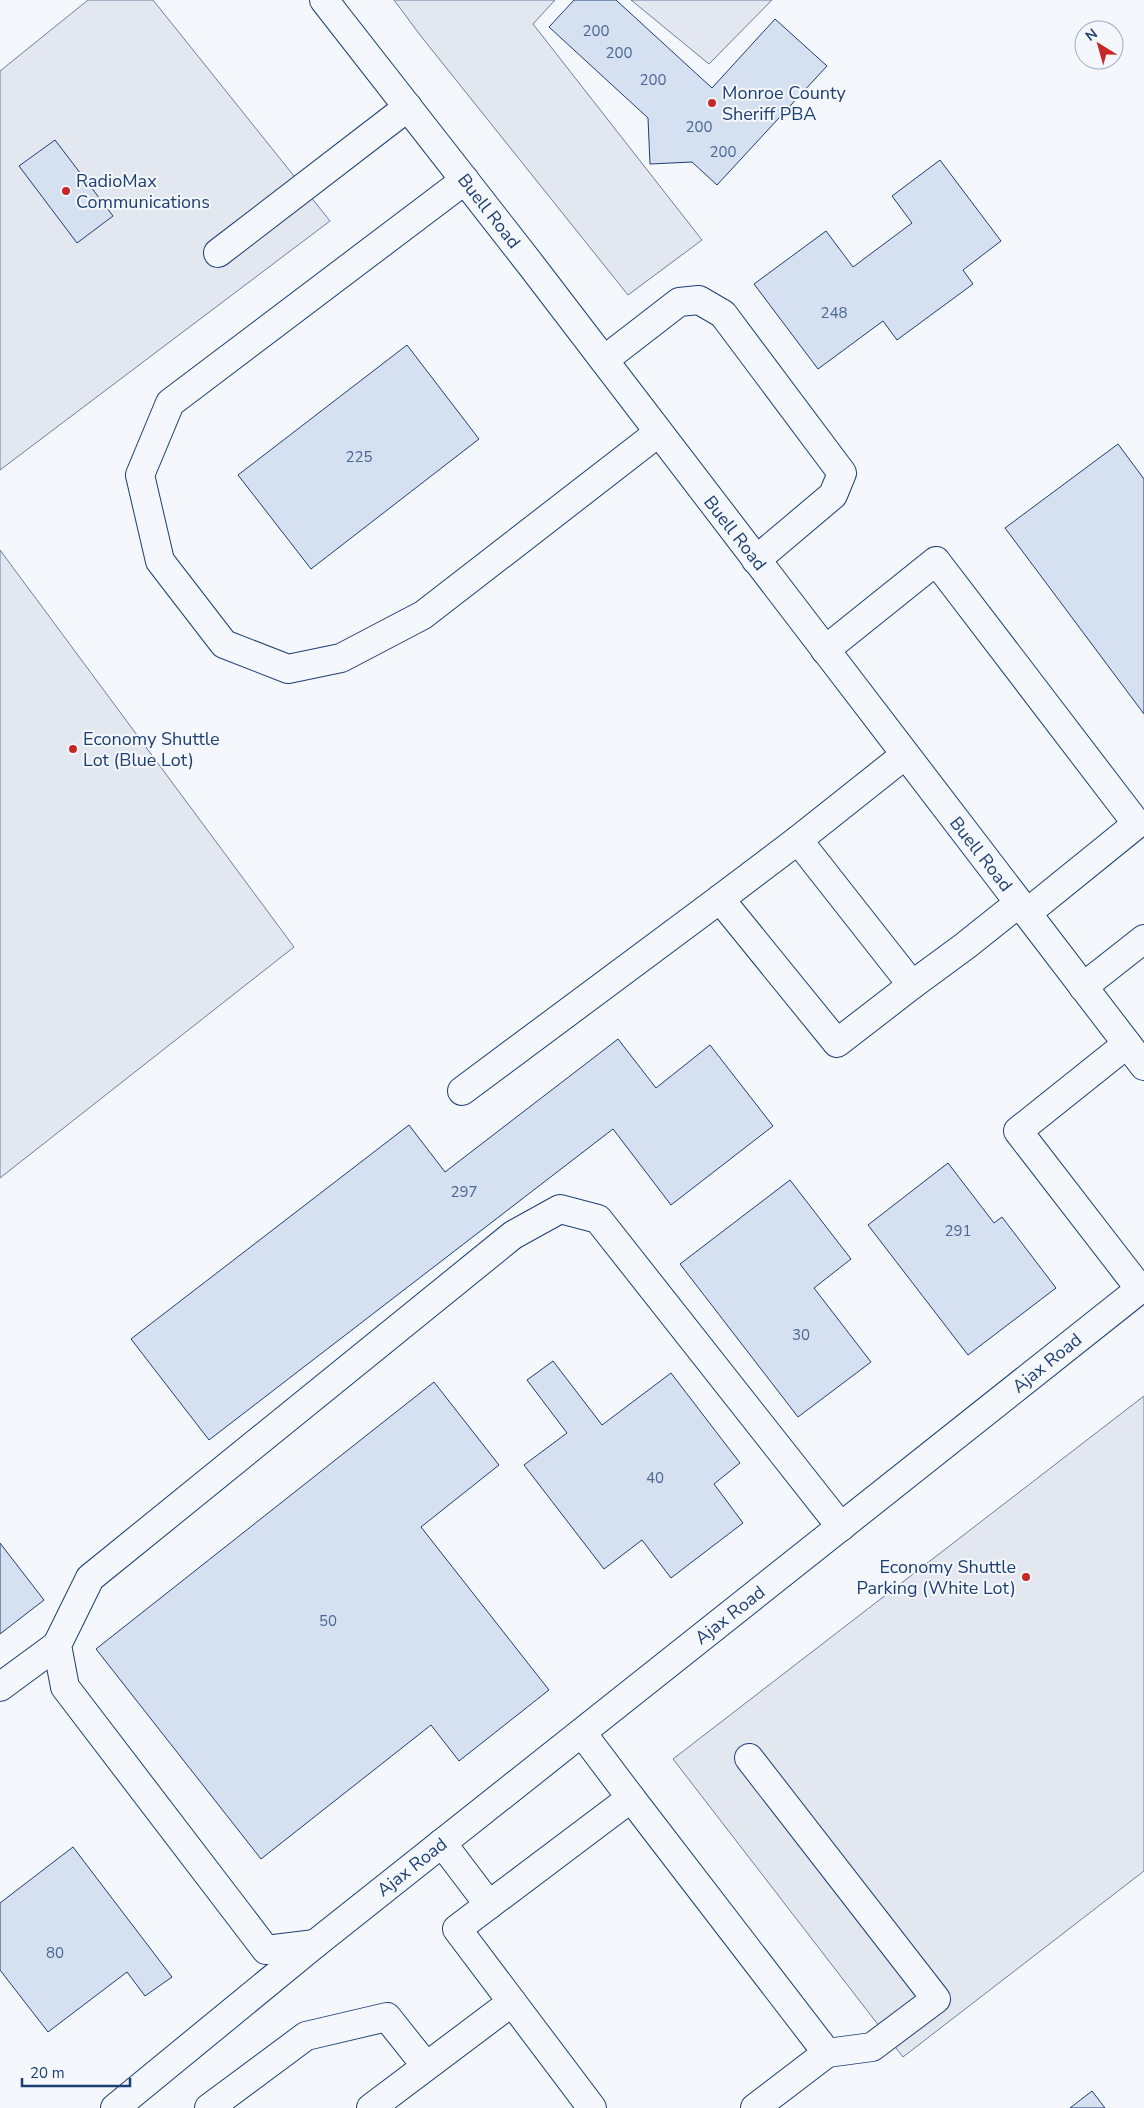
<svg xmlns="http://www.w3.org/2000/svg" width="1144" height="2108" font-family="'Nunito Sans',sans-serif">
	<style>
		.parking { fill: #e3e8f0; stroke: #687fa3 }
		.building { fill: #d5e0f0; stroke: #1d3f73 }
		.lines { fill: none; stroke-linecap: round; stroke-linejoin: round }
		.minor-casing { stroke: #1d3f73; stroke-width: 30 }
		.minor { stroke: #f4f7fb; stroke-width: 28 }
		.poi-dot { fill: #c62828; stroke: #f4f7fb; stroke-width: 2 }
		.labels { text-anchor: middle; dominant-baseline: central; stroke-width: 4; stroke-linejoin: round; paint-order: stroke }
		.number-label { font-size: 15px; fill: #4b6792 }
		.poi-label { font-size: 18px; fill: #1d3f73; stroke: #f4f7fb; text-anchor: start }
		.street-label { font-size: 18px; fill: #1d3f73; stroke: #f4f7fb }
	</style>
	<rect width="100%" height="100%" fill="#f4f7fb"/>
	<!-- parking -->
	<g class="parking">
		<polygon points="88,0 153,0 330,221 0,470 0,71"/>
		<polygon points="394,0 555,0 533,24 702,240 628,295 420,35"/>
		<polygon points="631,0 772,0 709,64"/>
		<polygon points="0,550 294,947 0,1178"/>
		<polygon points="1144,1396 1144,1871 903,2057 673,1759"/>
	</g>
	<!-- building -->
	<g class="building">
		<polygon points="574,0 616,0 712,88 775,19 827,66 717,185 692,162 650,164 648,118 549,27"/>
		<polygon points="55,140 113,216 77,243 19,166"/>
		<polygon points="940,160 1001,241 963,270 973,284 897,340 883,321 818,369 754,284 826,231 853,267 912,223 892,196"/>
		<polygon points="407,345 479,439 311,569 238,475"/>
		<polygon points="1118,444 1144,479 1144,714 1005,528"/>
		<polygon points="618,1039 656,1088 710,1045 773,1126 671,1205 613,1129 209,1440 131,1339 409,1125 445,1172"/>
		<polygon points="948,1163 994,1223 1002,1217 1056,1288 968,1355 868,1225"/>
		<polygon points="790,1180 851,1259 814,1288 871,1362 798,1417 680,1264"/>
		<polygon points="553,1361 602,1425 671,1373 740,1463 714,1484 743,1523 671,1578 642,1540 604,1569 524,1465 567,1433 527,1380"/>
		<polygon points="434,1382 499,1465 421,1527 549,1690 459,1761 431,1725 261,1859 96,1649"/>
		<polygon points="0,1543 44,1600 0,1634"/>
		<polygon points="73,1847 172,1977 145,1996 127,1972 48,2032 0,1970 0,1903"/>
		<polygon points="1092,2091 1105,2108 1070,2108"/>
	</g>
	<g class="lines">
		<defs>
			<g id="minor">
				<polyline points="324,0 531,265 1144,1066"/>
				<polyline points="465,180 170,403 140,475 160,561 224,644 288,669 341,658 423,615 658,433"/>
				<polyline points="218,253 408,107"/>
				<polyline points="604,360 679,302 699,300 723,314 842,473 833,495 756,560"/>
				<polyline points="825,650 936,561 1137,824 1027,913"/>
				<polyline points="905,755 798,840 912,985 965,946 1019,903"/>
				<polyline points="798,840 720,899 837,1043 912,985"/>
				<polyline points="1083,987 1144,939"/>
				<polyline points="1127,1044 1018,1131 1140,1289"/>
				<polyline points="462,1091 720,899"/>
				<polyline points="0,1687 57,1645"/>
				<polyline points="582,1733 631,1798"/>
				<polyline points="749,1758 936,1999 872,2047 827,2053"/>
				<polyline points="442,1843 489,1905"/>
				<polyline points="315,1944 266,1950 65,1687 57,1645 90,1578 513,1235 560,1209 598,1219 841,1527"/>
				<polyline points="115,2108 315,1944 1144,1286"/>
				<polyline points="209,2108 306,2036 387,2017 426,2066"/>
				<polyline points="371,2108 512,2002"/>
				<polyline points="592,2108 457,1929 631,1798 827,2053 755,2108"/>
			</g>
		</defs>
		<!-- minor casing -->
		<use href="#minor" class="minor-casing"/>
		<!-- minor -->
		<use href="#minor" class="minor"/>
	</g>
	<!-- markers -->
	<g class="poi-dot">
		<circle cx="712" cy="103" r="5"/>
		<circle cx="66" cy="191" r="5"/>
		<circle cx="73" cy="749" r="5"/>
		<circle cx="1026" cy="1577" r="5"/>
	</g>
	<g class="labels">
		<!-- number labels -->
		<g class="number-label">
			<text x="596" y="31">200</text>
			<text x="619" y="53">200</text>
			<text x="653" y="80">200</text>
			<text x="699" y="127">200</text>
			<text x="723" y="152">200</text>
			<text x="834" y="313">248</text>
			<text x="359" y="457">225</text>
			<text x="464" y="1192">297</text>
			<text x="958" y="1231">291</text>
			<text x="801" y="1335">30</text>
			<text x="655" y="1478">40</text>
			<text x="328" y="1621">50</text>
			<text x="55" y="1953">80</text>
		</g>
		<!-- poi labels -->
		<g class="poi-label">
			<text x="722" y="93">Monroe County<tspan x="722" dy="21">Sheriff PBA</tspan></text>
			<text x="76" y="181">RadioMax<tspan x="76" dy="21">Communications</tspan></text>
			<text x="83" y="739">Economy Shuttle<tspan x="83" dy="21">Lot (Blue Lot)</tspan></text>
			<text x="1016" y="1567" text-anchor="end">Economy Shuttle<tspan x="1016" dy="21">Parking (White Lot)</tspan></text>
		</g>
		<!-- street labels -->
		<g class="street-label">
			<text transform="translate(489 211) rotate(52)">Buell Road</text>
			<text transform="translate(735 533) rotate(52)">Buell Road</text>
			<text transform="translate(981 854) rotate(52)">Buell Road</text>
			<text transform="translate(1047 1363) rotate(-39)">Ajax Road</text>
			<text transform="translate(730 1615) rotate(-38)">Ajax Road</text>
			<text transform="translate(412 1867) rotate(-38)">Ajax Road</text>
		</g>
	</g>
	<!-- north arrow -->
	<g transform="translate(1099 45) rotate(323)"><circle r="24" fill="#f4f7fb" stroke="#9eadc5"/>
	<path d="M0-4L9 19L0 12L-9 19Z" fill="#c62828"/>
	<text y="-8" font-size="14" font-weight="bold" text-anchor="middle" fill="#1d3f73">N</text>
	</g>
	<!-- scale -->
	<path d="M22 2078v8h108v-8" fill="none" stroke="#1d3f73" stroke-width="2.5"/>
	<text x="30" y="2078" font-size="15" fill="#1d3f73" stroke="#f4f7fb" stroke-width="4" paint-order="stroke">20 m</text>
</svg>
